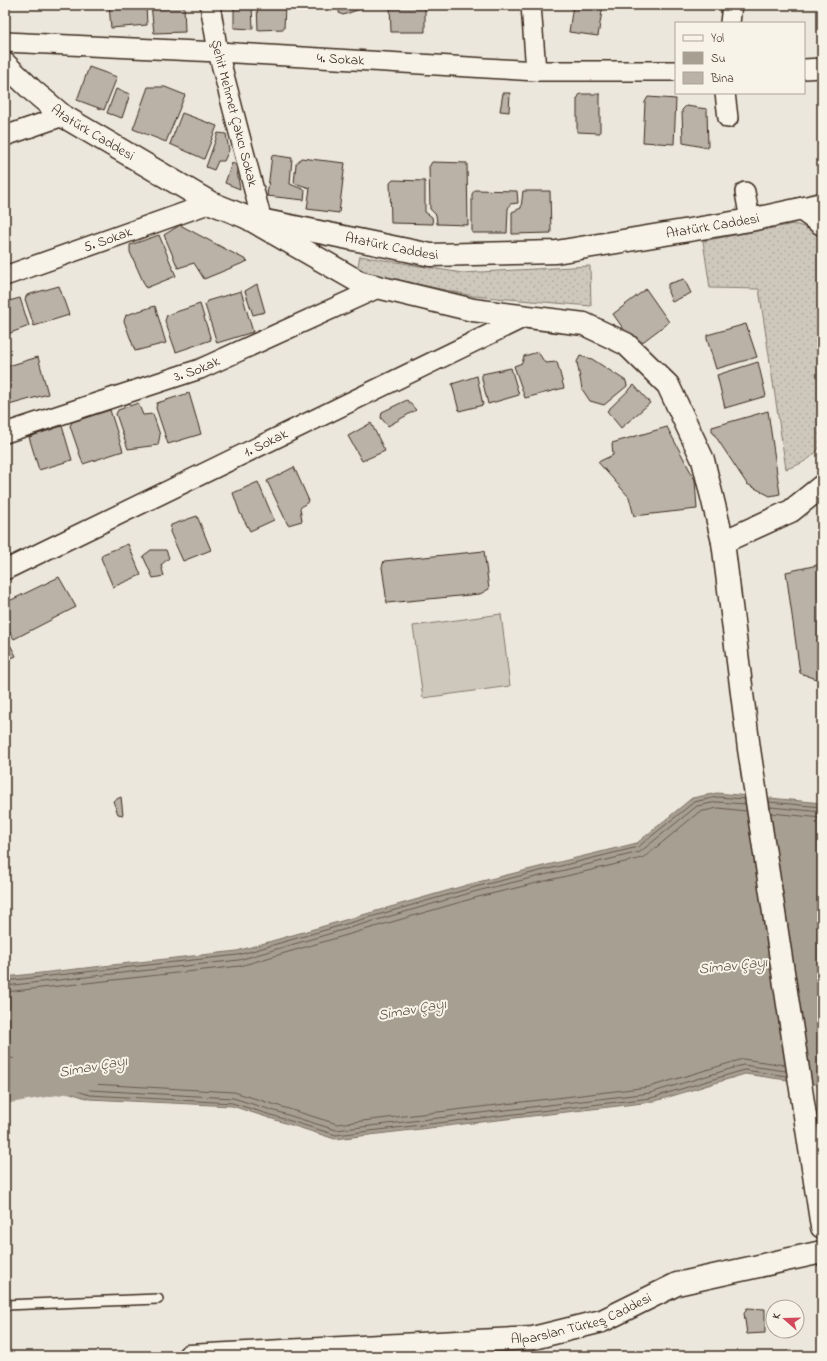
<svg xmlns="http://www.w3.org/2000/svg" width="827" height="1361" font-family="'Indie Flower',sans-serif">
	<style>
		.grass { fill: url(#grass-dots); stroke: #84796d }
		.pitch { fill: #cec8bc; stroke: #84796d }
		.water { fill: #a89f93; stroke: #7c7064 }
		.lines { fill: none; stroke-linecap: round; stroke-linejoin: round }
		.shore { stroke: #67594d; stroke-width: 1 }
		.river { stroke: #a89f93; stroke-width: 43 }
		.building { fill: #bab2a7; stroke: #3b2a1e }
		.service-casing { stroke: #3b2a1e; stroke-width: 12 }
		.minor-casing { stroke: #3b2a1e; stroke-width: 22 }
		.tertiary-casing { stroke: #3b2a1e; stroke-width: 25 }
		.secondary-casing { stroke: #3b2a1e; stroke-width: 25 }
		.service { stroke: #f7f3e8; stroke-width: 9 }
		.minor { stroke: #f7f3e8; stroke-width: 19 }
		.tertiary { stroke: #f7f3e8; stroke-width: 22 }
		.secondary { stroke: #f7f3e8; stroke-width: 22 }
		.labels { text-anchor: middle; dominant-baseline: central; stroke-width: 4; stroke-linejoin: round; paint-order: stroke }
		.street-label { font-size: 14px; fill: #3b2a1e; stroke: #f7f3e8 }
		.water-label { font-size: 15px; font-style: italic; fill: #615347; stroke: #f7f3e8 }
	</style>
	<defs>
		<pattern id="grass-dots" width="8" height="8" patternUnits="userSpaceOnUse"><rect width="8" height="8" fill="#cec8bc"/><path d="M2 2h.1M6 6h.1" fill="none" stroke="#b2aca1" stroke-width="1.8" stroke-linecap="round"/></pattern>
	</defs>
	<rect width="100%" height="100%" fill="#ece7dc"/>
	<filter id="ink" filterUnits="userSpaceOnUse"><feTurbulence type="fractalNoise" baseFrequency=".025" numOctaves="2"/><feDisplacementMap in="SourceGraphic" scale="8" xChannelSelector="R" yChannelSelector="G"/><feConvolveMatrix kernelMatrix="1 2 1 2 8 2 1 2 1" color-interpolation-filters="sRGB"/></filter>
	<g filter="url(#ink)">
		<!-- grass -->
		<g class="grass">
			<path d="M794 224 807 228 822 238V442C815 458 802 464 786 469L759 289 710 288 703 241Z"/>
			<polygon points="360,256 462,273 590,266 591,306 473,296 357,271"/>
		</g>
		<!-- pitch -->
		<polygon class="pitch" points="501,614 510,686 423,698 413,626"/>
		<!-- water -->
		<polygon class="water" points="717,793 822,803 822,1085 745,1074 652,1102 335,1139 232,1106 89,1099 5,1072 5,977 237,951 474,883 637,843 692,798"/>
		<g class="lines">
			<!-- shore -->
			<g class="shore">
				<polyline points="769,802 822,807"/>
				<polyline points="770,807 822,812"/>
				<polyline points="771,813 822,818"/>
				<polyline points="5,981 238,955 475,887 638,847 694,802 717,797 745,799"/>
				<polyline points="5,986 239,960 477,891 640,852 697,806 717,802 745,804"/>
				<polyline points="5,992 240,966 478,897 642,858 647,855 699,812 718,808 746,811"/>
				<polyline points="5,1058 11,1058 92,1084 234,1092 337,1124 649,1087 743,1059 785,1065"/>
				<polyline points="5,1064 90,1090 233,1098 336,1130 650,1093 743,1065 786,1071"/>
				<polyline points="5,1069 90,1095 232,1103 336,1135 651,1098 744,1070 787,1076"/>
			</g>
			<!-- river -->
			<polyline class="river" points="5,1082 83,1069"/>
		</g>
		<!-- building -->
		<g class="building">
			<polygon points="109,5 146,5 147,25 111,28"/>
			<polygon points="151,5 184,5 185,32 154,33"/>
			<polygon points="231,5 252,5 253,29 234,28 234,10"/>
			<polygon points="257,5 285,5 284,29 258,30"/>
			<polygon points="340,5 365,5 366,7 343,15 339,13"/>
			<polygon points="390,5 425,5 425,32 391,32"/>
			<polygon points="573,5 603,5 598,36 569,32"/>
			<polygon points="89,67 117,77 104,110 77,100"/>
			<polygon points="148,87 165,87 185,95 166,142 133,129"/>
			<polygon points="116,89 130,94 122,118 107,113"/>
			<polygon points="503,93 510,93 509,112 500,111"/>
			<polygon points="580,94 600,94 600,133 577,132 577,99"/>
			<polygon points="648,97 676,99 674,144 643,142 645,102"/>
			<polygon points="686,106 707,109 708,148 683,143 682,110"/>
			<polygon points="182,113 217,126 204,159 170,144"/>
			<polygon points="218,133 226,134 229,150 224,161 218,161 214,170 206,167"/>
			<polygon points="272,155 292,158 290,184 305,190 304,200 267,196"/>
			<polygon points="301,158 345,163 339,213 307,209 310,188 294,183 296,164"/>
			<polygon points="432,162 467,163 468,225 437,224 436,215 430,209 429,167"/>
			<polygon points="232,163 236,165 240,189 225,183"/>
			<polygon points="393,180 425,181 425,212 432,217 433,224 391,223 390,183"/>
			<polygon points="475,190 517,191 518,203 510,204 508,209 507,233 472,233 472,194"/>
			<polygon points="523,191 550,191 551,233 512,234 512,212 521,208"/>
			<polygon points="180,225 248,261 204,279 194,263 178,268 164,235"/>
			<polygon points="159,235 176,276 146,288 130,252 130,245"/>
			<polygon points="684,279 691,293 672,302 668,292 668,284"/>
			<polygon points="257,284 265,312 253,315 245,291"/>
			<polygon points="59,286 69,315 34,326 25,299 27,295"/>
			<polygon points="646,289 669,322 636,347 613,314"/>
			<polygon points="241,291 253,332 217,343 205,305 207,301"/>
			<polygon points="20,298 29,326 5,335 5,302"/>
			<polygon points="200,304 211,340 176,352 165,321 167,315"/>
			<polygon points="155,306 166,343 135,351 124,321 126,315"/>
			<polygon points="746,324 757,357 716,369 707,339 707,335"/>
			<polygon points="538,352 545,363 557,362 564,388 525,398 514,366 522,363 524,356"/>
			<polygon points="580,356 592,359 626,381 627,386 604,405 590,401 582,389 577,362"/>
			<polygon points="38,357 48,394 9,405 5,391 5,367"/>
			<polygon points="758,362 766,396 725,408 717,375"/>
			<polygon points="511,368 519,395 488,404 482,379 482,374"/>
			<polygon points="477,376 483,405 459,411 452,384"/>
			<polygon points="634,385 650,403 621,428 607,411"/>
			<polygon points="189,393 201,434 168,444 156,408 157,403"/>
			<polygon points="407,400 416,410 388,426 381,418 382,412"/>
			<polygon points="138,403 143,415 153,414 160,435 158,445 128,449 116,414 118,410"/>
			<polygon points="110,410 123,451 83,464 70,426 72,422"/>
			<polygon points="768,411 780,494 770,496 747,484 712,431 712,427"/>
			<polygon points="371,423 385,451 362,461 348,436"/>
			<polygon points="62,426 72,460 39,470 29,437"/>
			<polygon points="667,427 695,480 697,509 634,516 629,497 598,462 613,455 612,443"/>
			<polygon points="294,467 309,501 300,508 302,521 288,525 267,481"/>
			<polygon points="258,482 274,520 250,531 240,513 233,493"/>
			<polygon points="197,516 211,550 183,561 170,532 171,525"/>
			<polygon points="128,544 141,575 113,587 101,558 103,554"/>
			<polygon points="151,550 166,550 169,558 161,565 164,576 153,578 143,556"/>
			<polygon points="484,551 489,589 480,594 387,603 382,567 384,561"/>
			<polygon points="822,564 822,681 800,673 786,572"/>
			<polygon points="59,577 76,607 14,639 5,624 5,603"/>
			<polygon points="5,635 16,656 5,661"/>
			<polygon points="121,797 123,815 118,814 113,801"/>
			<polygon points="747,1308 765,1309 765,1333 747,1334 744,1313"/>
		</g>
		<g class="lines">
			<defs>
				<polyline id="service" points="5,1305 158,1299"/>
				<g id="minor">
					<path id="s1" d="M210 5 218 52 262 221"/>
					<polyline points="531,5 536,71"/>
					<polyline points="730,23 732,5"/>
					<path id="s2" d="M5 42 218 52 536 71H676"/>
					<polyline points="804,69 822,68"/>
					<polyline points="725,93 728,118"/>
					<polyline points="5,136 63,116"/>
					<polyline points="745,192 750,220"/>
					<path id="s3" d="M5 276 211 203"/>
					<path id="s4" d="M5 433 200 369 380 287"/>
					<path id="s5" d="M5 570 527 316"/>
				</g>
				<g id="tertiary">
					<polyline points="801,209 822,204"/>
					<path id="s6" d="M189 1356 533 1338 602 1321 677 1284 822 1252"/>
				</g>
				<g id="secondary">
					<path id="s7" d="M5 64 32 90 63 116 211 203 246 217 431 255 556 252 750 220 801 209 822 224"/>
					<polyline points="246,217 361,283 473,310 584,324 626,344 668,385 703,460 723,542 749,749 822,1227"/>
					<polyline points="723,542 791,511 822,486"/>
				</g>
			</defs>
			<!-- service casing -->
			<use href="#service" class="service-casing"/>
			<!-- minor casing -->
			<use href="#minor" class="minor-casing"/>
			<!-- tertiary casing -->
			<use href="#tertiary" class="tertiary-casing"/>
			<!-- secondary casing -->
			<use href="#secondary" class="secondary-casing"/>
			<!-- service -->
			<use href="#service" class="service"/>
			<!-- minor -->
			<use href="#minor" class="minor"/>
			<!-- tertiary -->
			<use href="#tertiary" class="tertiary"/>
			<!-- secondary -->
			<use href="#secondary" class="secondary"/>
		</g>
	</g>
	<g class="labels">
		<!-- street labels -->
		<g class="street-label">
			<text stroke="none"><textPath href="#s2" startOffset="336">4. Sokak</textPath></text>
			<text stroke="none"><textPath href="#s1" startOffset="111">Şehit Mehmet Çakıcı Sokak</textPath></text>
			<text stroke="none"><textPath href="#s7" startOffset="112">Atatürk Caddesi</textPath></text>
			<text stroke="none"><textPath href="#s7" startOffset="760">Atatürk Caddesi</textPath></text>
			<text stroke="none"><textPath href="#s3" startOffset="109">5. Sokak</textPath></text>
			<text stroke="none"><textPath href="#s7" startOffset="436">Atatürk Caddesi</textPath></text>
			<text stroke="none"><textPath href="#s4" startOffset="202">3. Sokak</textPath></text>
			<text stroke="none"><textPath href="#s5" startOffset="290">1. Sokak</textPath></text>
			<text stroke="none"><textPath href="#s6" startOffset="396">Alparslan Türkeş Caddesi</textPath></text>
		</g>
		<!-- water labels -->
		<g class="water-label">
			<text transform="translate(733 966) rotate(-6)">Simav Çayı</text>
			<text transform="translate(412 1010) rotate(-10)">Simav Çayı</text>
			<text transform="translate(93 1067) rotate(-10)">Simav Çayı</text>
		</g>
	</g>
	<!-- margin -->
	<rect width="827" height="1361" fill="none" stroke="#f7f3e8" stroke-width="20"/>
	<rect x="10" y="10" width="807" height="1341" fill="none" stroke="#3b2a1e" stroke-width="1.5" filter="url(#ink)"/>
	<!-- legend -->
	<rect x="675" y="22" width="130" height="72" fill="#f7f3e8" stroke="#aca397"/>
	<rect x="683" y="35" width="20" height="6" fill="#f7f3e8" stroke="#aca397"/>
	<text x="711" y="42" font-size="12" fill="#3b2a1e">Yol</text>
	<rect x="683" y="52" width="20" height="12" fill="#a89f93" stroke="#aca397"/>
	<text x="711" y="62" font-size="12" fill="#3b2a1e">Su</text>
	<rect x="683" y="72" width="20" height="12" fill="#bab2a7" stroke="#aca397"/>
	<text x="711" y="82" font-size="12" fill="#3b2a1e">Bina</text>
	<!-- north arrow -->
	<g transform="translate(785 1319) rotate(290)"><circle r="19" fill="#f7f3e8" stroke="#aca397"/>
	<path d="M0-3L7 15L0 10L-7 15Z" fill="#d1495b"/>
	<text y="-6" font-size="11" font-weight="bold" text-anchor="middle" fill="#3b2a1e">K</text>
	</g>
</svg>
